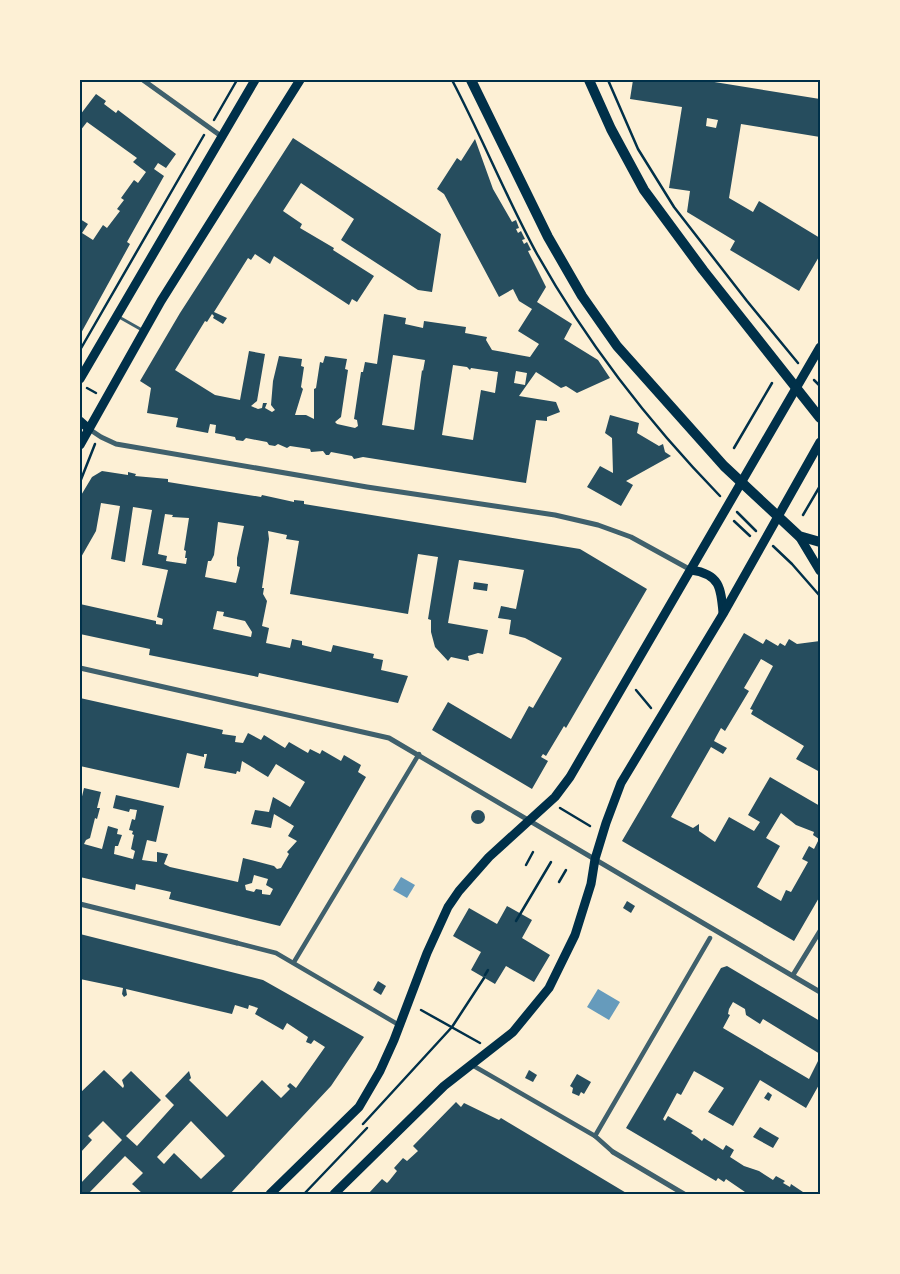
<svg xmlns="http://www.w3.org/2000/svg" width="900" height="1274" font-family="'Exo 2',sans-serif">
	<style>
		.water { fill: #669bbc }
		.building { fill: #264d5e; fill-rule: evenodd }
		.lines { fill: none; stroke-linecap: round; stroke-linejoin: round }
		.path { stroke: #003049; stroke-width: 2.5 }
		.service { stroke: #3f606c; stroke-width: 3 }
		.pedestrian { stroke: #3f606c; stroke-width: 4.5 }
		.minor { stroke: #3f606c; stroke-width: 5 }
		.secondary { stroke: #003049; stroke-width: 9 }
		.primary { stroke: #003049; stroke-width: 10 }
		.neatline { fill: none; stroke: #003049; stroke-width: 2 }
	</style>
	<rect width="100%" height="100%" fill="#fdf0d5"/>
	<!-- water -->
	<g class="water">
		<polygon points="401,877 415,885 407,898 393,890"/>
		<polygon points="598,989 620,1002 609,1020 587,1007"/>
	</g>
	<!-- building -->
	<g class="building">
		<path d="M633 80H702L820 99V137L741 124 729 198 753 212 759 201 820 238V255L799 291 730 250 735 241 687 212 690 191 669 188 682 107 630 99ZM707 118 718 120 716 128 706 126Z"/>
		<polygon points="96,94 106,101 104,104 116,113 118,110 176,154 166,168 158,163 154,169 164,176 127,242 130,244 80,335 80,219 88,224 82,233 93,240 103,225 107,228 120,211 117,209 124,200 121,198 134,180 138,183 146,172 133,162 137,158 87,122 80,131 80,115"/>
		<path d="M293 138 441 234 432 292 418 290 341 240 354 219 301 183 283 211 302 224 300 228 334 248 333 250 374 276 357 302 352 299 349 305 274 256 270 264 255 254 251 260 248 258 214 312 227 318 223 324 213 318 214 316 212 314 207 322 205 321 175 370 215 395 240 400 249 351 265 354 257 401 251 406 258 409 262 408 263 403H267L265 408 272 412 275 410 271 405 273 381 279 356 302 359 301 366 304 367 301 387 303 389 295 415H306L314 419V389L316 388 320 362 323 363 325 356 347 359 345 369 348 370 341 417 335 422 337 424 355 428 358 426 357 420 354 419 361 372H363L365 362 377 364 384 314 406 318 405 324 423 328 424 321 466 327 465 333 487 337 486 340 492 350 530 357 539 344 518 331 532 309 519 301 513 289 499 297 444 194 437 189 457 158 461 161 475 139 493 189 512 222 516 220 519 228 516 229 518 233 521 231 525 239 522 240 524 244 527 242 531 250 528 251 546 287 537 302 572 324 564 339 598 360 610 378 577 393 566 386 561 388 536 372 519 396 556 402 560 412 547 417V421L536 420 526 483 363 457 354 459 352 456 331 452 329 455H326L323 451 311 452 310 449 290 446 287 448 278 444 275 446 269 445 267 442 246 438 243 441 236 440 235 437 215 433 216 425 210 424 208 433 176 427 178 418 147 413 151 388 140 381 180 313ZM393 355 425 360 423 371 422 370 414 430 382 425ZM453 365 467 367 470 370 471 368 498 372 495 393 481 390 473 440 442 435ZM516 371 527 373 525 385 514 383Z"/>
		<polygon points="610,415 639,423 637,433 659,446 663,444 665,452 671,456 626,481 633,485 621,506 587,487 600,466 613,473 612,438 605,433"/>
		<path d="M102 471 128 475V472L136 474 135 476 168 479V482L261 497 262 495 294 502V500L304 501V504L580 549 647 589 566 728 564 726 546 756 543 754 541 757 548 761 532 789 432 730 448 702 511 739 529 706 533 708 562 658 525 638 509 634 511 620 498 618 501 606 516 609 524 570 459 560 448 623 488 630 483 654 478 653 468 656 469 661 451 657 448 661 435 647 431 632V620L428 619 438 557 418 554 408 614 290 594 299 541 286 539 287 535 268 531 269 539 262 588H264L263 594 267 601 262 626 269 628 266 643 290 648 292 639 302 641V645L331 652 333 645 374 654 373 658 383 660 381 670 408 676 398 703 259 673 258 677 149 655 150 649 80 634V604L156 621V624L162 625 163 619 157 617 168 570 142 565 152 510 133 507 125 562 111 559 120 506 101 503 96 531 80 559V497L92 477ZM165 514 173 515 172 517 189 518 184 550 186 551 185 558H187L186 564 166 561 167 556 158 554ZM218 522 244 526 237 558V566L240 567 236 583 205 577 208 561H211L214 555ZM217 611 224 612 223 616 245 621 252 632 251 637 213 629Z"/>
		<polygon points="474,582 488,584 487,591 473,589"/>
		<path d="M744 633 763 644 766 639 778 646 780 643 785 646 789 639 797 644 820 641V772L796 759 804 746 751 714 753 710 750 709 773 666 761 659 744 688 749 691 725 731 721 728 716 737 714 741 727 748 723 754 711 747 671 817 693 828 699 824V831L715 842 729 817 754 831 760 822 748 815 770 777 820 806V896L794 941 622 841ZM781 813 796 825 814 832 813 835 819 839 814 849 809 846 802 859 808 862 791 892 786 890 781 901 757 887 780 846 766 838Z"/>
		<path d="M80 698 223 730 222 734 236 736 235 742 243 743 248 733 261 740 264 735 285 748 289 742 308 753 310 749 320 754 322 750 341 761 344 755 361 765 358 772 366 777 280 926 169 899 171 892 136 884 135 890 80 877V805L84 788 101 792 97 808H100L97 819 95 818 90 838 86 840 84 844 102 849 108 826 118 829 117 834 122 835 118 846H115L114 854 133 859 135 851 131 849 134 835 132 834 133 831 129 830 132 819 135 820 137 810 130 809 129 812 113 808 116 795 164 806 156 842 147 840 142 860 157 862V852L168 854 164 864 170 867 238 882 243 858 274 866 277 869 281 868 289 854 287 852 297 841 288 836 294 826 274 814 271 828 251 824 255 810 269 812 273 797 290 807 305 782 276 764 268 777 242 761 240 772 237 771 236 774 204 768 207 754H204V757L187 753 179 788 80 766ZM254 875 268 879 266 885 273 889 270 895 262 894V890L256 889 254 892 246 890 245 885 252 883Z"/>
		<circle cx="478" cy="817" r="7"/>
		<polygon points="627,901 635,906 631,913 623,908"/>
		<polygon points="507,906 532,920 522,938 550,955 534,982 506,966 495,984 471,970 481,952 453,936 469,908 497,924"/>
		<path d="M80 934 263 980 364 1037 331 1086 230 1194H143L132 1184 143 1173 125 1156 88 1194H81L80 1184 122 1140 103 1121 88 1136 92 1140 80 1153V1093L104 1070 123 1088 124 1086 122 1080 131 1071 161 1100 126 1136 137 1146 174 1105 165 1096 189 1071 191 1078 189 1080 227 1117 262 1080 281 1098 290 1089 287 1086 290 1083 296 1088 325 1047 314 1040 311 1044 306 1042 308 1037 287 1023 283 1030 255 1014 258 1008 249 1005 248 1009 235 1005 232 1014 126 989 127 995 124 997 122 994 123 988 80 979ZM191 1121 225 1156 201 1179 174 1153 164 1164 157 1157Z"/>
		<polygon points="727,966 820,1021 820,1054 763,1019 760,1024 746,1015 745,1009 733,1002 729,1009 728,1014 730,1015 723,1028 809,1079 820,1057 820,1083 806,1108 760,1080 733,1126 708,1112 724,1088 694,1071 681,1095 677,1093 663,1119 665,1121 668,1116 693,1131 691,1133 697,1137 702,1141 704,1138 723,1150 726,1145 734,1150 730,1157 744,1166 759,1171 773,1180 776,1176 785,1181 783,1183 790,1187 791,1184 806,1194 745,1192 726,1179 724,1182 718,1178 716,1181 626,1128 721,968"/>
		<polygon points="378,981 386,986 381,995 373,990"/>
		<polygon points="529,1070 537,1075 533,1082 525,1078"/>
		<polygon points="577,1074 591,1082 584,1094 581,1092 579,1096 572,1093 573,1088 570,1086"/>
		<polygon points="768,1092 772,1095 769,1101 764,1098"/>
		<polygon points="456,1102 461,1107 464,1103 499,1120 501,1118 628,1194 368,1194 382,1179 387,1183 389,1181 397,1171 394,1168 403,1158 407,1161 418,1151 413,1146"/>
		<polygon points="760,1127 779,1138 773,1148 753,1137"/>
	</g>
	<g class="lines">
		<!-- path -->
		<g class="path">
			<path d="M452 80C482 137 506 197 537 254 587 343 650 424 720 496"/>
			<polyline points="608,80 638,149 674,207 747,301 798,363"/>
			<polyline points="214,120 237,80"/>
			<polyline points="80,350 204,135"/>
			<polyline points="814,380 820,386"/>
			<polyline points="87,388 96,393"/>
			<polyline points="734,448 772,383"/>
			<polyline points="80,482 95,444"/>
			<polyline points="737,512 756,531"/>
			<polyline points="803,515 820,486"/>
			<polyline points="734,521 750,536"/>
			<polyline points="773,546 792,564 820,596"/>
			<polyline points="636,690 651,708"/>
			<polyline points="560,808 590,826"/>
			<polyline points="526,865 533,852"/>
			<polyline points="559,882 566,870"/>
			<polyline points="516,921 551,862"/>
			<polyline points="485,975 488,970"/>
			<polyline points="421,1010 480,1043"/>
			<polyline points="363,1124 452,1027 484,978"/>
			<polyline points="304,1194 367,1128"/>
			<polyline points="717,1194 719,1194"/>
		</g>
		<!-- service -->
		<polyline class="service" points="119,317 142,330"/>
		<!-- pedestrian -->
		<g class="pedestrian">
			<polyline points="237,943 276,953 399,1025"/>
			<polyline points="294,962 419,754"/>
			<polyline points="472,1065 595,1136 613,1152"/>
			<polyline points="595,1136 710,938"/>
		</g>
		<!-- minor -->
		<g class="minor">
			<polyline points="143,80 221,136"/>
			<polyline points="89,429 101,437 116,444 367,487 555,515 598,525 631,537 691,570"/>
			<polyline points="80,668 389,738 820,992"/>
			<polyline points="80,904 237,943"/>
			<polyline points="793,975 820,931"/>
			<polyline points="613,1152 684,1194"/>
		</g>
		<!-- secondary -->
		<g class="secondary">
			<polyline points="80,379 255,80"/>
			<polyline points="80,421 89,429"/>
			<polyline points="80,445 161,301 300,80"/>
			<polyline points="799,536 820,571"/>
			<path d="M691 570C720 574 721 588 723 613"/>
			<polyline points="270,1194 359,1107 380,1071 394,1040 427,953 448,907 459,891 489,857 555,797 570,777 820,347"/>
			<polyline points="334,1194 444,1086 513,1032 549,988 575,935 591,884 595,859 606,823 621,783 723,614 820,442"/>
		</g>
		<!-- primary -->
		<g class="primary">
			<polyline points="471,80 548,237 582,296 617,346 724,466 799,536 820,542"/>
			<polyline points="589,80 611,129 644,190 703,270 820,418"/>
		</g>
	</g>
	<!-- border -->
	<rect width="900" height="1274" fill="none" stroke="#fdf0d5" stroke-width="162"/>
	<rect x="81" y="81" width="738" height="1112" class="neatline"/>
</svg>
